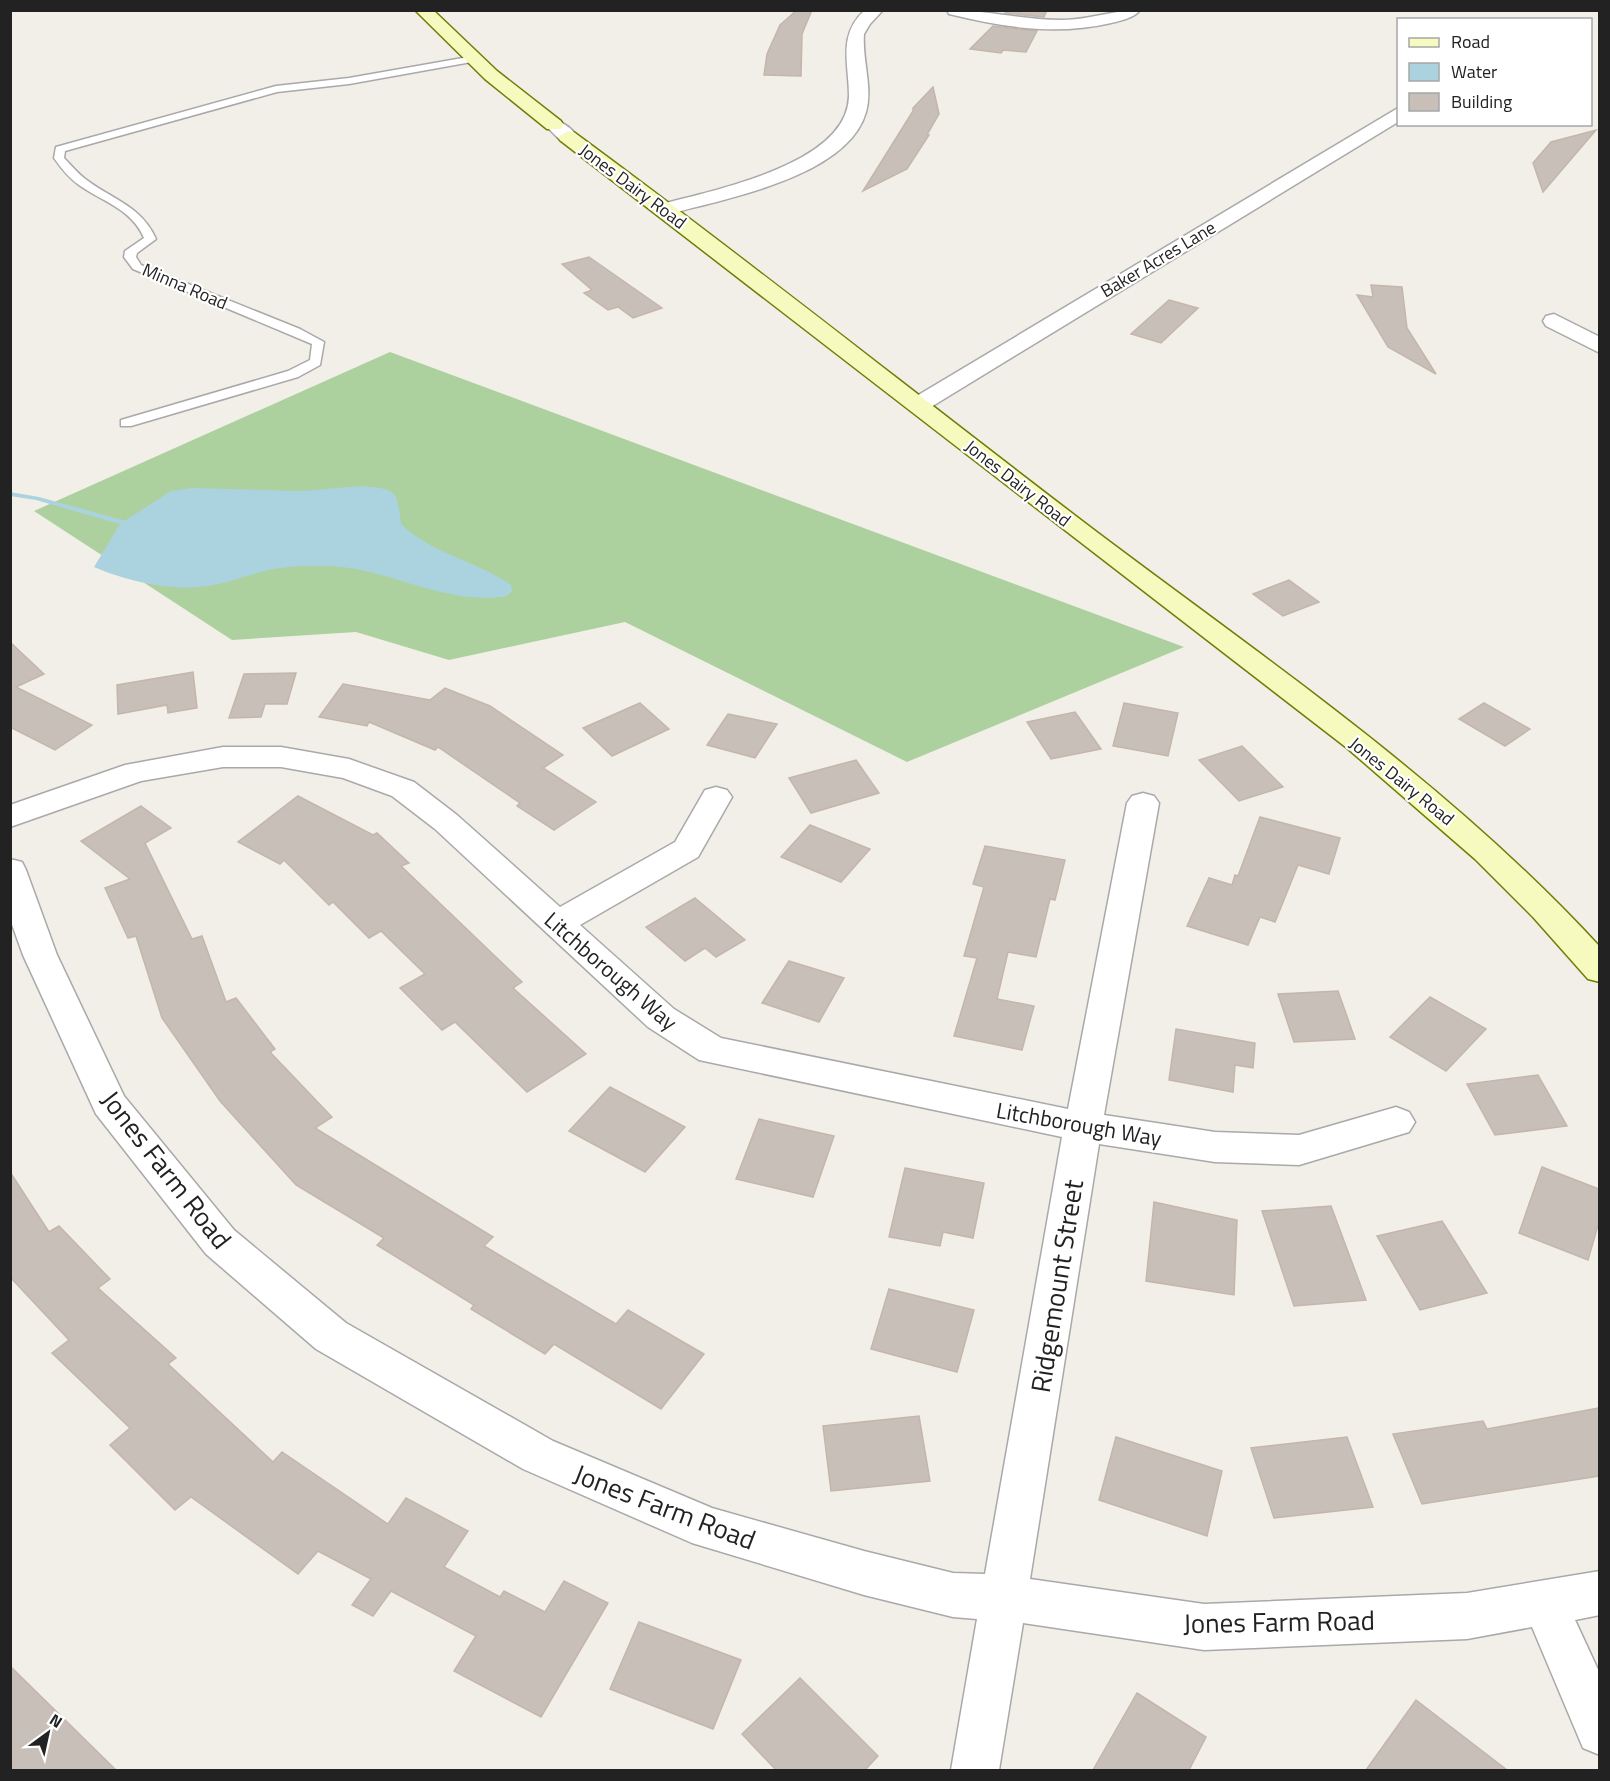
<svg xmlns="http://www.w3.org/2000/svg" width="1610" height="1781" font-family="'Titillium Web',sans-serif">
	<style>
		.forest { fill: #add19e }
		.water { fill: #aad3df }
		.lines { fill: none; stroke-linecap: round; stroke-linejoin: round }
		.stream { fill: #aad3df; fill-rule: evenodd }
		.building { fill: #c7bfb8; stroke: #c4b6ab; stroke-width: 1.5 }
		.lane-casing { stroke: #a9a9a9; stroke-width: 3 }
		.street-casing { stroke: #a9a9a9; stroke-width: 3 }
		.secondary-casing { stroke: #707d05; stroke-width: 3 }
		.lane { fill: #fff; fill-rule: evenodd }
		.street { fill: #fff; fill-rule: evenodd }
		.secondary { fill: #f7fabf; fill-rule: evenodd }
		.labels { text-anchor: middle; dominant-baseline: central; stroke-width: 4.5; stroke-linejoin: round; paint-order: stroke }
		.far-street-label { font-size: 18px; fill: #222; stroke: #fff }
		.street-label { font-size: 22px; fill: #222; stroke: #fff }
		.near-street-label { font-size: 27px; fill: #222; stroke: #fff }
	</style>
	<rect width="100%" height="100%" fill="#f2efe9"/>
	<!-- forest -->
	<polygon class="forest" points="390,352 1184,647 907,762 625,622 449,660 356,632 232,640 34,511"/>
	<!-- water -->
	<path class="water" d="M361 486C396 489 397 489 401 524 434 555 475 560 511 585L512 591 507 596C451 606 397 573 342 567 316 565 289 565 264 571 242 577 220 586 197 587 165 590 124 580 94 567L120 524 171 491 192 488 302 491Z"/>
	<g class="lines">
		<!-- stream -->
		<polygon class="stream" points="10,492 39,497 133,523 134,525 130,527 36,500 10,496"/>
	</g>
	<!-- building -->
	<g class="building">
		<polygon points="797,10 812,10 802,34 801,76 764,75 767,54 780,25"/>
		<polygon points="1007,10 1047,10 1044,17 1005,13"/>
		<polygon points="993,26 1009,28 1037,31 1026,52 1003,50 1001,53 970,49"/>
		<polygon points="933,87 939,114 927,135 929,135 907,169 863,191 913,111 913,108"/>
		<polygon points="1596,130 1543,192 1533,163 1551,142"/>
		<polygon points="589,257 662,308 633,318 618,307 608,310 584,293 592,290 562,264"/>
		<polygon points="1371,285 1402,287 1407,328 1436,374 1388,347 1357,295 1373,297"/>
		<polygon points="1169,300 1198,308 1161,343 1131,334"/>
		<polygon points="1289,580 1319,602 1283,616 1253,594"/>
		<polygon points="10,642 44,674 16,687 92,725 55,750 10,727"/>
		<polygon points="193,672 197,708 168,713 167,705 118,714 117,685"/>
		<polygon points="296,673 287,704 265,704 261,717 229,718 244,674"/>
		<polygon points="343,684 430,700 445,688 490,706 563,755 543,768 596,802 554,830 517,806 520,803 438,747 435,750 369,722 367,726 319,717"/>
		<polygon points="640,703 669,729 612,756 583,728"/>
		<polygon points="1124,703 1178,713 1168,756 1113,746"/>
		<polygon points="1484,703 1530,729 1505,746 1459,719"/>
		<polygon points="1075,712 1101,749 1051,759 1027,722"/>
		<polygon points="728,714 777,724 755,758 707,745"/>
		<polygon points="1242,746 1283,787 1239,801 1199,760"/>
		<polygon points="856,760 879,793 811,813 789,778"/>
		<polygon points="298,796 373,835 377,833 409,863 401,866 522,982 513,988 586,1054 527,1092 455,1022 442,1030 400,988 425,974 381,931 369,938 333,902 329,905 284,860 280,864 238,842"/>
		<polygon points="141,806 171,828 145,843 192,939 202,936 226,1002 236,998 275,1049 270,1052 332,1117 315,1128 493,1237 484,1246 616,1324 628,1310 704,1354 661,1409 554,1344 545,1354 471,1309 474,1305 377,1245 384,1238 296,1185 220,1101 162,1018 136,936 128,938 105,888 130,879 81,841"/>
		<polygon points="1260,817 1340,838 1329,874 1298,865 1275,922 1260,917 1248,945 1187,926 1209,878 1232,885 1235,875 1238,876"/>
		<polygon points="810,825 870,849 841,882 781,857"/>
		<polygon points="985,846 1065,860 1055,900 1050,899 1036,957 1008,952 997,999 1034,1006 1022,1050 954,1036 977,958 964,956 984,887 973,884"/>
		<polygon points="695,898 745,940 716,957 705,948 685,961 646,927"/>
		<polygon points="789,961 844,978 819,1022 762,1003"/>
		<polygon points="1338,991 1355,1039 1294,1042 1278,994"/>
		<polygon points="1430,997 1486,1029 1446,1071 1390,1037"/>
		<polygon points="1176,1029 1255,1043 1253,1068 1235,1065 1233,1092 1169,1080"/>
		<polygon points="1538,1075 1567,1126 1495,1135 1467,1084"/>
		<polygon points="610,1087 685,1127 645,1172 569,1131"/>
		<polygon points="759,1119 834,1136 813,1197 736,1179"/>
		<polygon points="1542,1167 1599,1189 1599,1222 1588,1260 1519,1233"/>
		<polygon points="905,1168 984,1183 973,1238 943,1232 940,1246 889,1237"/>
		<polygon points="10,1172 49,1232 59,1226 110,1279 98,1288 176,1358 168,1364 273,1462 282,1452 388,1524 406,1498 468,1531 444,1567 500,1597 504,1591 545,1612 564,1581 608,1603 541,1717 454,1671 476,1636 391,1591 373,1616 352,1605 371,1579 318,1551 298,1574 191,1497 175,1510 110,1445 130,1428 52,1353 69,1340 10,1277"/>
		<polygon points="1154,1202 1237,1220 1234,1295 1146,1281"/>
		<polygon points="1331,1206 1366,1300 1294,1306 1262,1211"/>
		<polygon points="1442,1221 1487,1293 1420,1310 1377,1236"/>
		<polygon points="889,1289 974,1310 957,1372 871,1349"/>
		<polygon points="1599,1408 1599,1476 1422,1504 1393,1434 1483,1421 1487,1429"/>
		<polygon points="919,1416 930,1481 831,1491 823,1426"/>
		<polygon points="1116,1437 1222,1471 1207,1536 1099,1500"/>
		<polygon points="1347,1437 1373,1507 1274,1518 1251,1448"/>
		<polygon points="639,1622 741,1660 713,1729 610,1689"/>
		<polygon points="10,1666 116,1770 10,1770"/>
		<polygon points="800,1678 878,1756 865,1770 776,1770 742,1734"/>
		<polygon points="1137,1693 1206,1737 1189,1770 1093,1770"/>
		<polygon points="1416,1700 1507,1770 1366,1770"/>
	</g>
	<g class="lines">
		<defs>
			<path id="lane" d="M474 56 477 57V61L349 84 277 92 65 151 64 158C72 166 79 175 88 181 114 200 142 207 156 239L137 253 136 257 141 265 300 329 324 342 320 365 298 377 131 426H121V420L288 371 310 360 312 344 133 269 124 257 125 251 144 238C132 209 103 202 79 185 69 178 61 168 54 158L56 147 276 86 349 78Z"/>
			<g id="street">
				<path d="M865 10H883L870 24 864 34C862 60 873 88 866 112 848 176 728 198 673 213H659L656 209 659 205C712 190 848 165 849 96 849 64 837 35 865 10Z"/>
				<path d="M947 10C986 10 1023 20 1062 20 1089 20 1113 10 1140 10 1134 18 1120 21 1111 23 1055 36 1003 27 949 14Z"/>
				<polygon points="1398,108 1398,122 926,410 918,412 910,410 906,405 910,400"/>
				<path d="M554 119C563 122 572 129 578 137L575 141H561L545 125Z"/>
				<polygon points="1554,314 1600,337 1600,353 1546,326 1543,321 1546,316"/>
				<polygon points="223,747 281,747 349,759 414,782 457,815 560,907 675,842 705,790 716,787 727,790 732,797 698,857 580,925 674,1009 721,1038 1068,1109 1127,803 1132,796 1143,793 1154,796 1159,803 1104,1115 1215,1132 1299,1135 1396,1107 1409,1112 1415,1122 1409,1132 1299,1165 1215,1162 1099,1144 1030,1579 1204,1604 1467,1593 1600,1571 1600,1615 1575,1620 1600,1674 1600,1755 1583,1748 1532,1627 1467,1639 1204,1650 1023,1623 999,1770 951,1770 977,1619 953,1617 864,1595 692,1543 523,1469 316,1349 206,1254 96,1114 23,955 10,919 10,859 22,862 26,870 57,955 124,1096 234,1230 346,1323 553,1441 712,1508 864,1551 953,1573 985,1574 1062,1137 699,1060 648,1027 435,829 392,796 343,778 281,767 223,767 141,781 10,827 10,805 125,765"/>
			</g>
			<g id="secondary">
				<polygon points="415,10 433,10 497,71 561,121 563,125 561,129 547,129 485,79"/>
				<path d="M568 131 575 133C752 263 923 400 1098 533 1272 664 1452 786 1600 947V982L1588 979 1533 917 1475 859 1347 748 561 141 558 137Z"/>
			</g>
		</defs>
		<!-- lane casing -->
		<use href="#lane" class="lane-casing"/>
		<!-- street casing -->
		<use href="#street" class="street-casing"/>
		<!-- secondary casing -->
		<use href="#secondary" class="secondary-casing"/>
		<!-- lane -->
		<use href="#lane" class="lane"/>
		<!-- street -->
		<use href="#street" class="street"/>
		<!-- secondary -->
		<use href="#secondary" class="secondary"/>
	</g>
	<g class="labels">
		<!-- far-street labels -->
		<g class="far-street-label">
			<text transform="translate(633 186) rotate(37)">Jones Dairy Road</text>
			<text transform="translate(1158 259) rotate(-31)">Baker Acres Lane</text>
			<text transform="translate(185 286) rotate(23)">Minna Road</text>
			<text transform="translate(1018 483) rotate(38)">Jones Dairy Road</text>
			<text transform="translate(1402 781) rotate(39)">Jones Dairy Road</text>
		</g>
		<!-- street labels -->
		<g class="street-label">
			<text transform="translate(611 971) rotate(41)">Litchborough Way</text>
			<text transform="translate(1079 1124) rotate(10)">Litchborough Way</text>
		</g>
		<!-- near-street labels -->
		<g class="near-street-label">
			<text transform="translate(167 1169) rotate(52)">Jones Farm Road</text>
			<text transform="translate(1056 1286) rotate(-81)">Ridgemount Street</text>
			<text transform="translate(665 1506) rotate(21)">Jones Farm Road</text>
			<text transform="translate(1279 1621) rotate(-1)">Jones Farm Road</text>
		</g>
	</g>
	<!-- border -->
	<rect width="1610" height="1781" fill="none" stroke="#222222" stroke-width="24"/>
	<!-- legend -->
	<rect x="1397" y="18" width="195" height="108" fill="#ffffff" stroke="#a7a7a7" stroke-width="1.5"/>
	<rect x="1409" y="38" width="30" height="9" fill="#f7fabf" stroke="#a7a7a7" stroke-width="1.5"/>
	<text x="1451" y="48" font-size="18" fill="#222222">Road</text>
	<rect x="1409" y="63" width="30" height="18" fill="#aad3df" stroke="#a7a7a7" stroke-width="1.5"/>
	<text x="1451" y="78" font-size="18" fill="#222222">Water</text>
	<rect x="1409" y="93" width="30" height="18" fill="#c7bfb8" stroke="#a7a7a7" stroke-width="1.5"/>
	<text x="1451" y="108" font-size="18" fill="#222222">Building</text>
	<!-- north arrow -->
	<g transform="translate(48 1733) rotate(33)" stroke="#ffffff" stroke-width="4.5" paint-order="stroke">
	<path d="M0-4.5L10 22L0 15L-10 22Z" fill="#222222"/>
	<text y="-9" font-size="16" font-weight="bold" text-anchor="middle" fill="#222222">N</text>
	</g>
</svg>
